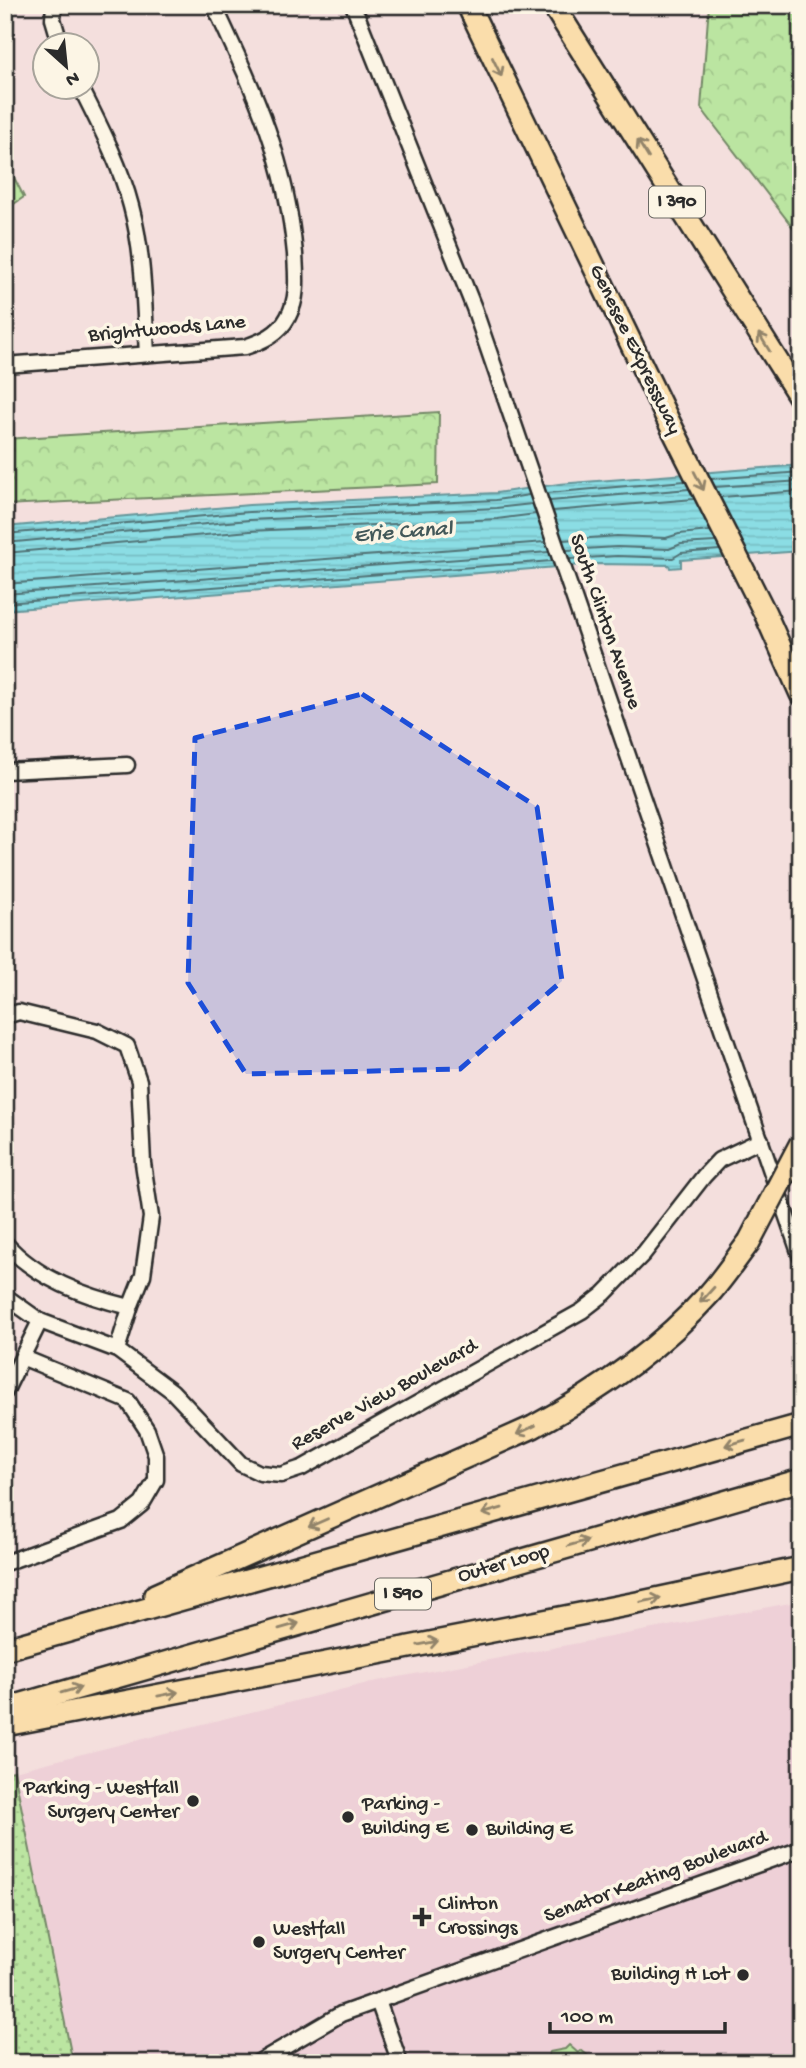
<svg xmlns="http://www.w3.org/2000/svg" width="806" height="2068" font-family="'Gochi Hand',sans-serif">
	<style>
		.built { fill: #eed0d7 }
		.grass { fill: url(#grass-dots); stroke: #738866; stroke-width: 2 }
		.forest { fill: url(#forest-crowns); stroke: #738866; stroke-width: 2 }
		.wetland { fill: url(#wetland-marsh); stroke: #738866; stroke-width: 2 }
		.park { fill: #bbe5a1; stroke: #738866; stroke-width: 2 }
		.water { fill: url(#water-rules); stroke: #65969a; stroke-width: 2 }
		.lines { fill: none; stroke-linecap: round; stroke-linejoin: round }
		.shore { stroke: #517275; stroke-width: 2 }
		.minor-casing { stroke: #2b2b2b; stroke-width: 19 }
		.highway-casing { stroke: #2b2b2b; stroke-width: 26 }
		.minor { stroke: #fcf5e5; stroke-width: 14 }
		.highway { stroke: #faddab; stroke-width: 21 }
		.highway-bridge-casing { stroke: #2b2b2b; stroke-width: 26; stroke-linecap: butt }
		.highway-bridge { stroke: #faddab; stroke-width: 21 }
		.oneway { stroke: #92846b }
		.marked { fill: #1d4ed8; fill-opacity: 0.2; stroke: #1d4ed8; stroke-width: 5; stroke-dasharray: 14 9; stroke-linejoin: round }
		.poi-dot { fill: #2b2b2b; stroke: #fcf5e5; stroke-width: 2.5 }
		.labels { text-anchor: middle; dominant-baseline: central; stroke-width: 7; stroke-linejoin: round; paint-order: stroke }
		.shield { fill: #fcf5e5; stroke: #6a6863; stroke-width: 2 }
		.shield-label { font-size: 19px; font-weight: bold; fill: #2b2b2b }
		.street-label { font-size: 21px; fill: #2b2b2b; stroke: #fcf5e5 }
		.poi-label { font-size: 21px; fill: #2b2b2b; stroke: #fcf5e5; text-anchor: start }
		.water-label { font-size: 23px; font-style: italic; fill: #435859; stroke: #fcf5e5 }
	</style>
	<defs>
		<pattern id="grass-dots" width="8" height="8" patternUnits="userSpaceOnUse" patternTransform="scale(1.75)"><rect width="8" height="8" fill="#bbe5a1"/><path d="M2 2h.1M6 6h.1" fill="none" stroke="#a1c58b" stroke-width="1.8" stroke-linecap="round"/></pattern>
		<pattern id="forest-crowns" width="20" height="18" patternUnits="userSpaceOnUse" patternTransform="scale(1.75)"><rect width="20" height="18" fill="#bbe5a1"/><path d="M2 6a3 3 0 1 1 6 0M12 15a3 3 0 1 1 6 0" fill="none" stroke="#a1c58b"/></pattern>
		<pattern id="wetland-marsh" width="20" height="14" patternUnits="userSpaceOnUse" patternTransform="scale(1.75)"><rect width="20" height="14" fill="#bbe5a1"/><path d="M1 5h8M5 5V1M11 12h8M15 12V8" fill="none" stroke="#a1c58b"/></pattern>
		<pattern id="water-rules" width="6" height="5" patternUnits="userSpaceOnUse" patternTransform="scale(1.75)"><rect width="6" height="5" fill="#8bdde4"/><path d="M0 2.5h6" fill="none" stroke="#78bec4"/></pattern>
	</defs>
	<rect width="100%" height="100%" fill="#f4dfdd"/>
	<filter id="ink" filterUnits="userSpaceOnUse"><feTurbulence type="fractalNoise" baseFrequency=".0143" numOctaves="2"/><feDisplacementMap in="SourceGraphic" scale="14" xChannelSelector="R" yChannelSelector="G"/><feConvolveMatrix kernelMatrix="1 2 1 2 8 2 1 2 1" color-interpolation-filters="sRGB"/></filter>
	<g filter="url(#ink)">
		<!-- built -->
		<polygon class="built" points="801,1601 801,2063 73,2063 14,1771 372,1682"/>
		<!-- grass -->
		<polygon class="grass" points="14,1771 73,2063 5,2063 5,1773"/>
		<!-- forest -->
		<g class="forest">
			<polygon points="709,5 801,5 801,238 701,108"/>
			<polygon points="439,412 438,484 5,505 5,439"/>
		</g>
		<!-- wetland -->
		<polygon class="wetland" points="5,160 24,197 5,210"/>
		<!-- park -->
		<polygon class="park" points="569,2045 578,2053 581,2050 597,2063 547,2063 549,2052 565,2049"/>
		<!-- water -->
		<polygon class="water" points="801,465 801,551 681,560 681,567 670,568 669,565 595,564 5,610 5,527 249,505 496,493 559,484"/>
		<g class="lines">
			<!-- shore -->
			<g class="shore">
				<polyline points="711,479 801,472"/>
				<polyline points="715,487 801,481"/>
				<polyline points="547,493 685,481"/>
				<polyline points="721,497 801,491"/>
				<polyline points="550,501 689,489"/>
				<polyline points="553,511 694,499"/>
				<polyline points="5,534 249,512 496,500 529,495"/>
				<polyline points="563,540 617,536 666,538 679,534 710,531"/>
				<polyline points="5,543 249,520 496,508 532,504"/>
				<polyline points="567,550 617,547 669,549 681,544 715,542"/>
				<polyline points="5,553 250,531 497,519 536,514"/>
				<polyline points="570,559 617,556 673,558 681,553 720,550"/>
				<polyline points="5,584 545,542"/>
				<polyline points="5,594 549,552"/>
				<polyline points="5,603 552,561"/>
			</g>
			<defs>
				<g id="minor">
					<polyline points="54,5 53,19 61,46"/>
					<polyline points="353,5 474,308 801,1258"/>
					<path d="M81 88C100 126 120 164 131 206 144 254 144 305 147 354"/>
					<path d="M5 365 245 347C263 341 279 334 288 317 299 297 296 275 295 254 286 157 254 91 214 5"/>
					<polyline points="5,771 127,765"/>
					<polyline points="5,1016 19,1012 97,1031 127,1046 139,1081 143,1163 151,1217 143,1275 131,1305 117,1350"/>
					<path d="M5 1243C37 1279 84 1296 130 1307"/>
					<polyline points="5,1296 40,1321 117,1350 172,1391 241,1464 260,1473 281,1475 302,1468 582,1311 604,1294 644,1253 704,1176 719,1160 761,1140"/>
					<polyline points="5,1392 40,1321"/>
					<polyline points="5,1563 121,1521 142,1504 156,1480 156,1456 147,1430 128,1401 24,1358"/>
					<polyline points="378,2001 400,2063"/>
					<polyline points="257,2063 341,2014 801,1849"/>
				</g>
				<g id="highway">
					<polyline points="468,5 668,420 765,613 801,694"/>
					<polyline points="553,5 801,399"/>
					<path d="M155 1595 533 1427C598 1392 660 1349 710 1293 724 1277 736 1259 749 1242"/>
					<polyline points="5,1649 801,1425"/>
					<polyline points="5,1709 801,1480"/>
					<polyline points="5,1725 637,1603 801,1568"/>
				</g>
			</defs>
			<!-- minor casing -->
			<use href="#minor" class="minor-casing"/>
			<!-- highway casing -->
			<use href="#highway" class="highway-casing"/>
			<!-- minor -->
			<use href="#minor" class="minor"/>
			<!-- highway -->
			<use href="#highway" class="highway"/>
			<defs>
				<polyline id="highway-bridge" points="749,1242 801,1143"/>
			</defs>
			<!-- highway-bridge casing -->
			<use href="#highway-bridge" class="highway-bridge-casing"/>
			<!-- highway-bridge -->
			<use href="#highway-bridge" class="highway-bridge"/>
		</g>
		<!-- one-way arrows -->
		<defs><path id="oneway-shaft" d="M-6 0H5M1.5-3L5.5 0L1.5 3" fill="none" stroke-width="1.6" stroke-linecap="round" stroke-linejoin="round" transform="scale(1.75)"/></defs>
		<g class="oneway">
			<use href="#oneway-shaft" transform="translate(497 67) rotate(64)"/>
			<use href="#oneway-shaft" transform="translate(643 149) rotate(-122)"/>
			<use href="#oneway-shaft" transform="translate(764 342) rotate(-122)"/>
			<use href="#oneway-shaft" transform="translate(699 481) rotate(63)"/>
			<use href="#oneway-shaft" transform="translate(707 1295) rotate(132)"/>
			<use href="#oneway-shaft" transform="translate(526 1430) rotate(155)"/>
			<use href="#oneway-shaft" transform="translate(735 1443) rotate(164)"/>
			<use href="#oneway-shaft" transform="translate(492 1511) rotate(164)"/>
			<use href="#oneway-shaft" transform="translate(318 1523) rotate(156)"/>
			<use href="#oneway-shaft" transform="translate(578 1543) rotate(-16)"/>
			<use href="#oneway-shaft" transform="translate(651 1600) rotate(-11)"/>
			<use href="#oneway-shaft" transform="translate(289 1626) rotate(-16)"/>
			<use href="#oneway-shaft" transform="translate(428 1643) rotate(-11)"/>
			<use href="#oneway-shaft" transform="translate(71 1690) rotate(-16)"/>
			<use href="#oneway-shaft" transform="translate(168 1694) rotate(-11)"/>
		</g>
	</g>
	<!-- marked area -->
	<path class="marked" d="M362 694 537 807 562 981 460 1069 246 1074 188 983 195 738Z"/>
	<!-- markers -->
	<g class="poi-dot">
		<circle cx="193" cy="1801" r="7"/>
		<circle cx="348" cy="1817" r="7"/>
		<circle cx="472" cy="1830" r="7"/>
		<path d="M418.5 1906.5h7v7h7v7h-7v7h-7v-7h-7v-7h7z"/>
		<circle cx="259" cy="1942" r="7"/>
		<circle cx="743" cy="1975" r="7"/>
	</g>
	<g class="labels">
		<!-- shield labels -->
		<g class="shield">
			<rect x="649" y="186.5" width="56" height="31" rx="5"/>
			<rect x="375" y="1578.5" width="56" height="31" rx="5"/>
		</g>
		<g class="shield-label">
			<text x="677" y="202">I 390</text>
			<text x="403" y="1594">I 590</text>
		</g>
		<!-- street labels -->
		<g class="street-label">
			<text transform="translate(167 330) rotate(-5)">Brightwoods Lane</text>
			<text transform="translate(634 350) rotate(64)">Genesee Expressway</text>
			<text transform="translate(604 622) rotate(71)">South Clinton Avenue</text>
			<text transform="translate(385 1396) rotate(-29)">Reserve View Boulevard</text>
			<text transform="translate(504 1565) rotate(-16)">Outer Loop</text>
			<text transform="translate(656 1878) rotate(-20)">Senator Keating Boulevard</text>
		</g>
		<!-- poi labels -->
		<g class="poi-label">
			<text x="179" y="1789" text-anchor="end">Parking - Westfall<tspan x="179" dy="24">Surgery Center</tspan></text>
			<text x="362" y="1805">Parking -<tspan x="362" dy="24">Building E</tspan></text>
			<text x="486" y="1830">Building E</text>
			<text x="438" y="1905">Clinton<tspan x="438" dy="24">Crossings</tspan></text>
			<text x="273" y="1930">Westfall<tspan x="273" dy="24">Surgery Center</tspan></text>
			<text x="729" y="1975" text-anchor="end">Building H Lot</text>
		</g>
		<!-- water labels -->
		<g class="water-label">
			<text transform="translate(403 533) rotate(-4)">Erie Canal</text>
		</g>
	</g>
	<!-- margin -->
	<rect width="806" height="2068" fill="none" stroke="#fcf5e5" stroke-width="28"/>
	<rect x="14" y="14" width="778" height="2040" fill="none" stroke="#2b2b2b" stroke-width="2.5" filter="url(#ink)"/>
	<!-- north arrow -->
	<g transform="translate(66 66) rotate(153)"><circle r="33" fill="#fcf5e5" stroke="#a8a49b" stroke-width="2"/>
	<path d="M0-5L12 26L0 18L-12 26Z" fill="#2b2b2b"/>
	<text y="-10" font-size="19" font-weight="bold" text-anchor="middle" fill="#2b2b2b">N</text>
	</g>
	<!-- scale -->
	<path d="M550 2022v10h175v-10" fill="none" stroke="#2b2b2b" stroke-width="3.5"/>
	<text x="561" y="2022" font-size="21" fill="#2b2b2b" stroke="#fcf5e5" stroke-width="5" paint-order="stroke">100 m</text>
</svg>
